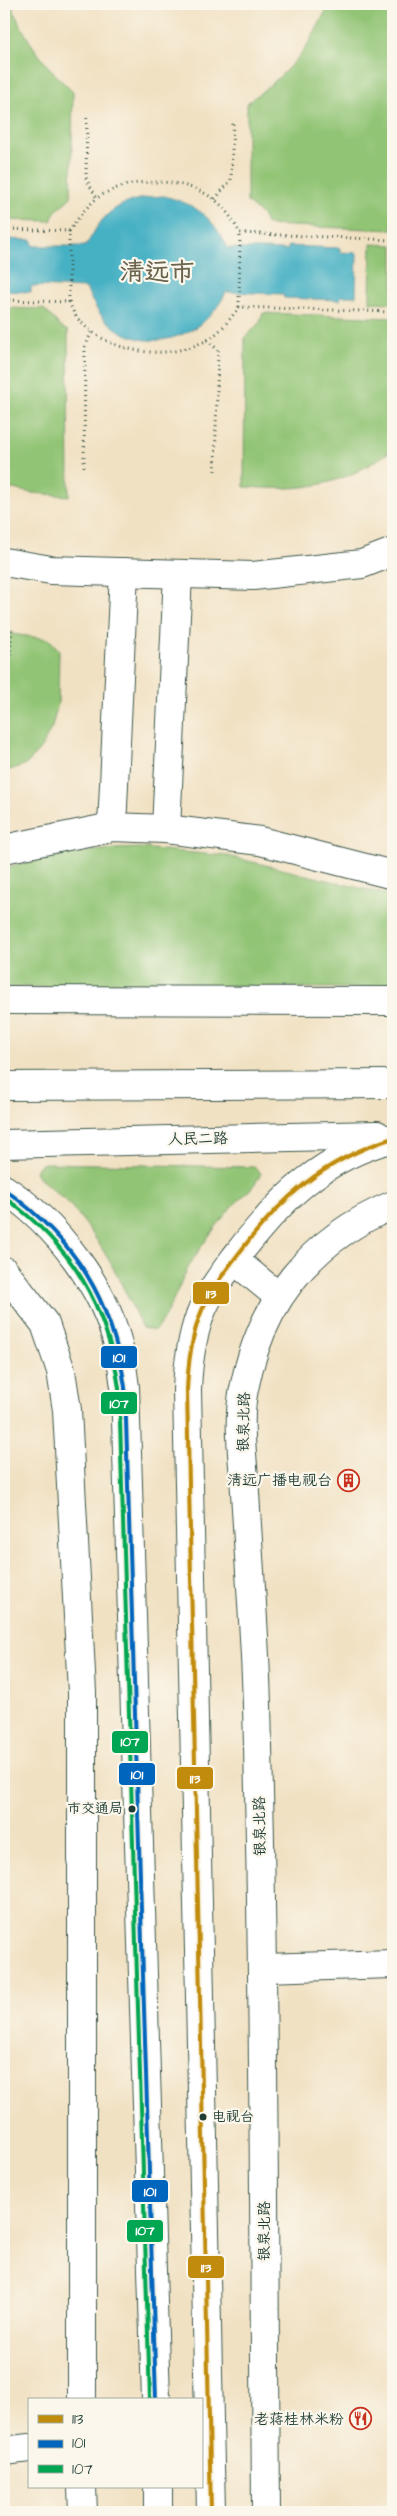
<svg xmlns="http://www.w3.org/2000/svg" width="397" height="2516" font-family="'Architects Daughter','LXGW WenKai TC',sans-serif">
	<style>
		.green { fill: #91c475; stroke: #588054 }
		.water { fill: #46b1c4; stroke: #32777c }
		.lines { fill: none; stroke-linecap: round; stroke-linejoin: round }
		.minor-casing { stroke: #3e5649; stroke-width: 30 }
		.major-casing { stroke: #3e5649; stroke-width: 30 }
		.path { stroke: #3e5649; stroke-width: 3; stroke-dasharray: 1 4; stroke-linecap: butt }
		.minor { stroke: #fff; stroke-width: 28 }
		.major { stroke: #fff; stroke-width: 28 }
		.bus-1-casing { stroke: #fbf7ec; stroke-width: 8 }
		.bus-2-casing { stroke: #fbf7ec; stroke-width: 8 }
		.bus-3-casing { stroke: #fbf7ec; stroke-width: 8 }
		.bus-1 { stroke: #c18c0d; stroke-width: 4 }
		.bus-2 { stroke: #0065bd; stroke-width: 4 }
		.bus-3 { stroke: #00a651; stroke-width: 4 }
		.bus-dot { fill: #1f3d34; stroke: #fbf7ec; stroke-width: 2 }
		.labels { text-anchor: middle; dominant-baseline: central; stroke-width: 4.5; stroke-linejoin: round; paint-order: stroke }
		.bus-label { font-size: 14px; fill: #1f3d34; stroke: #fbf7ec; text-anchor: end }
		.street-label { font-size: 15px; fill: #1f3d34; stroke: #fbf7ec }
		.poi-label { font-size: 15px; fill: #1f3d34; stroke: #fbf7ec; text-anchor: end }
		.town-label { font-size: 25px; font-weight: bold; fill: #6b644f; stroke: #fbf7ec }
		.line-badge { stroke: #fbf7ec; stroke-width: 2 }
		.badge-label { font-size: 14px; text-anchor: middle; font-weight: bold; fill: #fff }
	</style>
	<rect width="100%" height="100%" fill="#fbf7ec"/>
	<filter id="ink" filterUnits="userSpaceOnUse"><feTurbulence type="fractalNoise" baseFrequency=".02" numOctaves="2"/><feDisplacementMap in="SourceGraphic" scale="10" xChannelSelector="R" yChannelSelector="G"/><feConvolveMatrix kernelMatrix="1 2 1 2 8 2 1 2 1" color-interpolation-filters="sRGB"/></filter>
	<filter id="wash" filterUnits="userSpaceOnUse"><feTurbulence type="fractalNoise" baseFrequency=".0096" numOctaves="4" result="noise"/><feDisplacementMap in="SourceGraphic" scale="20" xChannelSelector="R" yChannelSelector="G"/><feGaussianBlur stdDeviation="1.12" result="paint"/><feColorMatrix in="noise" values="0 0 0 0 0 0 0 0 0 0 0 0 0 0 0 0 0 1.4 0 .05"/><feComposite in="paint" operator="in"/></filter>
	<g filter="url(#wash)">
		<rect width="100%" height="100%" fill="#f1e1c3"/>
		<!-- green -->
		<g class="green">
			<path d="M4 4H11C25 40 45 66 73 92L71 197 55 212 51 221 4 220Z"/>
			<path d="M329 4H393V230L267 225 262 215 247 202V103C291 70 306 54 329 4Z"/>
			<polygon points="371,244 393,245 393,303 370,302"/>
			<polygon points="4,308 44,309 61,327 68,331 69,496 32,493 4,487"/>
			<path d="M263 313 393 318V449C342 487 306 491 244 487L245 338 260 322Z"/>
			<polygon points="4,633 49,639 59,650 58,704 52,727 41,748 27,764 4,772"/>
			<path d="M140 848 228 856 393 896V988L4 987V868C49 855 93 849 140 848Z"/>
			<path d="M44 1163 254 1167 261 1173C255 1188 241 1197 231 1208 216 1225 202 1245 190 1264 182 1279 164 1324 154 1331L142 1328C123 1285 102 1241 70 1205 60 1195 48 1186 38 1177L35 1171 38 1166Z"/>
		</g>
		<!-- water -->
		<path class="water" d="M164 196C198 205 212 217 228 248L288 250V246L340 248V252L357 253 356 296H341L340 300 284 298 283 294 226 292C206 336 148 358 109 323 97 313 92 301 86 288L31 286V292L4 291V239L32 240 33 246H85C91 239 94 230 100 223 115 202 141 197 164 196Z"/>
	</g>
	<g filter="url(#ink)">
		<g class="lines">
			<defs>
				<g id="minor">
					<polyline points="4,562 51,570 253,576 362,564 393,552"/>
					<polyline points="112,827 124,572"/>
					<polyline points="166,829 178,574"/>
					<polyline points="4,849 112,827 166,829 260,841 393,875"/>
					<polyline points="4,1271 45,1324 61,1371 67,1410 82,1692 82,2400"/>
					<polyline points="263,1968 393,1964"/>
					<polyline points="4,2451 29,2448"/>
					<polyline points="82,2487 83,2512"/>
				</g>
				<g id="major">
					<polyline points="4,1000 393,1001"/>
					<polyline points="4,1086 393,1084"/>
					<polyline points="4,1144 377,1135"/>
					<path d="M4 1189C55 1222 106 1288 119 1349 122 1361 123 1374 125 1387L156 2400"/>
					<polyline points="234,1260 278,1296"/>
					<polyline points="158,2487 158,2512"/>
					<path d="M211 2512 187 1390C188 1363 191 1340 200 1315 208 1293 224 1273 238 1254 282 1197 322 1157 393 1138"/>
					<path d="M266 2512C264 2243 264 1974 257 1705 255 1634 249 1563 245 1492 243 1459 237 1421 244 1389 261 1301 311 1239 393 1205"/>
				</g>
			</defs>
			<!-- minor casing -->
			<use href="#minor" class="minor-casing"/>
			<!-- major casing -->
			<use href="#major" class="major-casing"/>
			<!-- path -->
			<g class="path">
				<polyline points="87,118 86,178 97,199"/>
				<polyline points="215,199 231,180 233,121"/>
				<path d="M4 229 69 231C77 220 85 208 96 199 127 176 184 176 215 200 226 208 233 221 240 233L393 240"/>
				<path d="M4 300 69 302C72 308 74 315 78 319 109 354 167 362 207 340 221 332 230 319 239 307L393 312"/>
				<polyline points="69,302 69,231"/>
				<polyline points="239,307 240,233"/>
				<polyline points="207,340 218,350 215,471"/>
				<polyline points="84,467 85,347 92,331"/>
				<polyline points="4,700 8,687 12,626"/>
			</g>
			<!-- minor -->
			<use href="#minor" class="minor"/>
			<!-- major -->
			<use href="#major" class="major"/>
			<defs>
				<path id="bus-1" d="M211 2512 187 1390C188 1365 191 1339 200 1315 208 1294 222 1275 236 1257 279 1199 323 1160 393 1138"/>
				<path id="bus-2" d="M4 1189C76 1241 112 1299 125 1387L156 2400"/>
				<path id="bus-3" d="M4 1197C72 1246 107 1305 119 1388L150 2400"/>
			</defs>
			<!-- bus-1 casing -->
			<use href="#bus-1" class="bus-1-casing"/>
			<!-- bus-2 casing -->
			<use href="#bus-2" class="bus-2-casing"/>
			<!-- bus-3 casing -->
			<use href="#bus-3" class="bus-3-casing"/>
			<!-- bus-1 -->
			<use href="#bus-1" class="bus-1"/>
			<!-- bus-2 -->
			<use href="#bus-2" class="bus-2"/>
			<!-- bus-3 -->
			<use href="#bus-3" class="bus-3"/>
		</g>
	</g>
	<!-- icons -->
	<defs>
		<symbol id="building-ring" viewBox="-11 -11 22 22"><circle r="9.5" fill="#fbf7ec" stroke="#c8321e" stroke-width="1.5"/><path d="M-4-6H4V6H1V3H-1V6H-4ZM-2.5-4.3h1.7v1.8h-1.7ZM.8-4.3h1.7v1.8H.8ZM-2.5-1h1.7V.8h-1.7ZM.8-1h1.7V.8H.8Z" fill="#c8321e"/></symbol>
		<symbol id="restaurant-ring" viewBox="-11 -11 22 22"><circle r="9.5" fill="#fbf7ec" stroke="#c8321e" stroke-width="1.5"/><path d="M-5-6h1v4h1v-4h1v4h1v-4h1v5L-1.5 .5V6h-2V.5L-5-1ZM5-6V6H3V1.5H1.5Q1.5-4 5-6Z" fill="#c8321e"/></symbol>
	</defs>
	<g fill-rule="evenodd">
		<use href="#building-ring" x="336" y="1468" width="25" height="25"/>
		<use href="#restaurant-ring" x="348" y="2406" width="25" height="25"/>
	</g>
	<!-- markers -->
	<g class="bus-dot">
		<circle cx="132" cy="1809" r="4.5"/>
		<circle cx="203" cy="2117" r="4.5"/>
	</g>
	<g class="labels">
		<!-- bus labels -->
		<g class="bus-label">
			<text x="123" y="1809">市交通局</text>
			<text x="212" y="2117" text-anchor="start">电视台</text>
		</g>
		<!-- street labels -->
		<g class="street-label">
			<text transform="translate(198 1139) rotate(-1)">人民二路</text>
			<text transform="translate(244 1422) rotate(-89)">银泉北路</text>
			<text transform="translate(260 1826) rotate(-91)">银泉北路</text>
			<text transform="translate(264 2231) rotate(-90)">银泉北路</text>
		</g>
		<!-- poi labels -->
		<g class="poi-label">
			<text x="332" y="1480">清远广播电视台</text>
			<text x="344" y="2419">老蒋桂林米粉</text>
		</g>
		<!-- town labels -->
		<g class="town-label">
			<text x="157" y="272">清远市</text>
		</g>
	</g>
	<g class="line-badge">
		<rect x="192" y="1281" width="38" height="24" rx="5" fill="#c18c0d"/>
		<rect x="100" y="1345" width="38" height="24" rx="5" fill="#0065bd"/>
		<rect x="100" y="1391" width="38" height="24" rx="5" fill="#00a651"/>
		<rect x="111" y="1730" width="38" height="24" rx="5" fill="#00a651"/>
		<rect x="118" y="1762" width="38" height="24" rx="5" fill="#0065bd"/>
		<rect x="176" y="1766" width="38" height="24" rx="5" fill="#c18c0d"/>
		<rect x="131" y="2179" width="38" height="24" rx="5" fill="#0065bd"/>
		<rect x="126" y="2219" width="38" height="24" rx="5" fill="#00a651"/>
		<rect x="187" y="2255" width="38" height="24" rx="5" fill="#c18c0d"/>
	</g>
	<g class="badge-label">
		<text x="211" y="1298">113</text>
		<text x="119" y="1362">101</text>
		<text x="119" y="1408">107</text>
		<text x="130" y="1746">107</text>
		<text x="137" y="1779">101</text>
		<text x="195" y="1783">113</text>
		<text x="150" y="2196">101</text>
		<text x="145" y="2235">107</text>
		<text x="206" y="2272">113</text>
	</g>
	<!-- margin -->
	<rect width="397" height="2516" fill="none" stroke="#fbf7ec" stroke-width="20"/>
	<!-- legend -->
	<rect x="28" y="2398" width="175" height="90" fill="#fbf7ec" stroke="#a3ada2"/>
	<rect x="38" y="2415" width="25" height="8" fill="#c18c0d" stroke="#a3ada2"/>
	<text x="72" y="2424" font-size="15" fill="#1f3d34">113</text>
	<rect x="38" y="2440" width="25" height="8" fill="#0065bd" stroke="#a3ada2"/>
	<text x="72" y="2448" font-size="15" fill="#1f3d34">101</text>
	<rect x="38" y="2465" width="25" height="8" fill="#00a651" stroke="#a3ada2"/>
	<text x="72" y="2474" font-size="15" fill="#1f3d34">107</text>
</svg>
